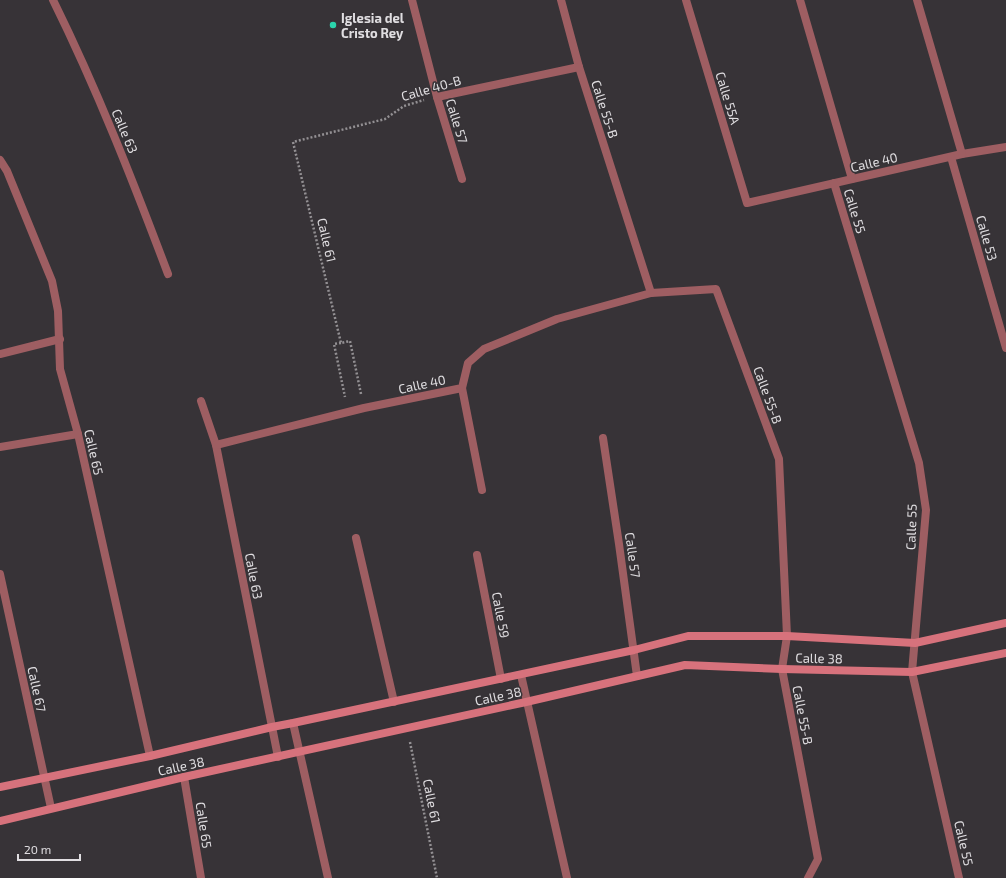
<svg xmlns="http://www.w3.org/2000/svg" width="1006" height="878" font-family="'Exo 2',sans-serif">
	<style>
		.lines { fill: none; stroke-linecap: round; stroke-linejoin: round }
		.path { stroke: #939093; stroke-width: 2.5; stroke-dasharray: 2 2; stroke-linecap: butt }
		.street { stroke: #9e5e62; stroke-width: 8 }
		.secondary { stroke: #d7727c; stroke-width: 8 }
		.poi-dot { fill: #2bd5ac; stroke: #373337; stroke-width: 1.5 }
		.labels { text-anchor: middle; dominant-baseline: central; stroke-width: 3; stroke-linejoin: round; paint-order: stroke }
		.poi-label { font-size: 13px; font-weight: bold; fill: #e0dee1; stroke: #373337; text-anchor: start }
		.street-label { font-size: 13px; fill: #e0dee1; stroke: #373337 }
	</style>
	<rect width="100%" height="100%" fill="#373337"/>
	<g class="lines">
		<!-- path -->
		<g class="path">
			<polyline points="341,343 334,344 345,397"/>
			<polyline points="361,394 350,341 341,343 293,142 385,119 404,106 424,100"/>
			<polyline points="410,742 437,878"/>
		</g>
		<!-- street -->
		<g class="street">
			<path d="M53 0C97 89 133 181 168 274"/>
			<polyline points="412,0 437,97 462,179"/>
			<polyline points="561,0 579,67 651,293"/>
			<polyline points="686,0 747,203 962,154 1006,147"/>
			<polyline points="800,0 852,179"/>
			<polyline points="917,0 962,154"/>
			<polyline points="437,97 579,67"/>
			<polyline points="951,157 1006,348"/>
			<polyline points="0,160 7,171 52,281 58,311 60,369 78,434 150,756"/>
			<polyline points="834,183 919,463 926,510 912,672 959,878"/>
			<polyline points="0,354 60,339"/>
			<polyline points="462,388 482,490"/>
			<polyline points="201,401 216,445 278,757"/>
			<polyline points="603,438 619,544 637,676"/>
			<polyline points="216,445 364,408 462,388 468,363 484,349 557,319 651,293 716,289 779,459 787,636 782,669 818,859 808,878"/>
			<polyline points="0,447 78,434"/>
			<polyline points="356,538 394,702"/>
			<polyline points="477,555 501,679"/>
			<polyline points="0,574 51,808"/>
			<polyline points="521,675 567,878"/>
			<polyline points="293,723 328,878"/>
			<polyline points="184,777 201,878"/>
		</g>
		<!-- secondary -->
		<g class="secondary">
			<polyline points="0,787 150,756 272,727 293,723 634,650 688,636 787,636 915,643 1006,623"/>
			<polyline points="0,821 184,777 526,702 685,665 782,669 912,672 1006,653"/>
		</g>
	</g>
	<!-- markers -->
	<circle class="poi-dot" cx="333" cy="25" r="4"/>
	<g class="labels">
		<!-- poi labels -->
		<g class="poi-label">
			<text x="341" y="18">Iglesia del<tspan x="341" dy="15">Cristo Rey</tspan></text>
		</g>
		<!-- street labels -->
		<g class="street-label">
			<text transform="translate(431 88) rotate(-16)">Calle 40-B</text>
			<text transform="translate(728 98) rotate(73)">Calle 55A</text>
			<text transform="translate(605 109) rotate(72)">Calle 55-B</text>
			<text transform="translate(457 121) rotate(73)">Calle 57</text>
			<text transform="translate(125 131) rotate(67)">Calle 63</text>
			<text transform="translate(874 162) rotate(-13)">Calle 40</text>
			<text transform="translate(855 211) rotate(73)">Calle 55</text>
			<text transform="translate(987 238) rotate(74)">Calle 53</text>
			<text transform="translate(327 240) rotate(77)">Calle 61</text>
			<text transform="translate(422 384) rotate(-12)">Calle 40</text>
			<text transform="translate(768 395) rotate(70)">Calle 55-B</text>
			<text transform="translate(94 452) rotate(77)">Calle 65</text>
			<text transform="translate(911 527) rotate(-88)">Calle 55</text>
			<text transform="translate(633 555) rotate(82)">Calle 57</text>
			<text transform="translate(254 576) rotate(79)">Calle 63</text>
			<text transform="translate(501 615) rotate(79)">Calle 59</text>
			<text transform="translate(819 658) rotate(1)">Calle 38</text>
			<text transform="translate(37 689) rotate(78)">Calle 67</text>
			<text transform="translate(498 696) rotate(-12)">Calle 38</text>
			<text transform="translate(803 715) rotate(79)">Calle 55-B</text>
			<text transform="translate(181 766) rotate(-12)">Calle 38</text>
			<text transform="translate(432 801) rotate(79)">Calle 61</text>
			<text transform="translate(204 825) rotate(81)">Calle 65</text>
			<text transform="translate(964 843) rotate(77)">Calle 55</text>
		</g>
	</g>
	<!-- scale -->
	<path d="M18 854v6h62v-6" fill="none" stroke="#e0dee1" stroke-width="2"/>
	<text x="24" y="854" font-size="12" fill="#e0dee1" stroke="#373337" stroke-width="3" paint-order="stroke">20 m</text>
</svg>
